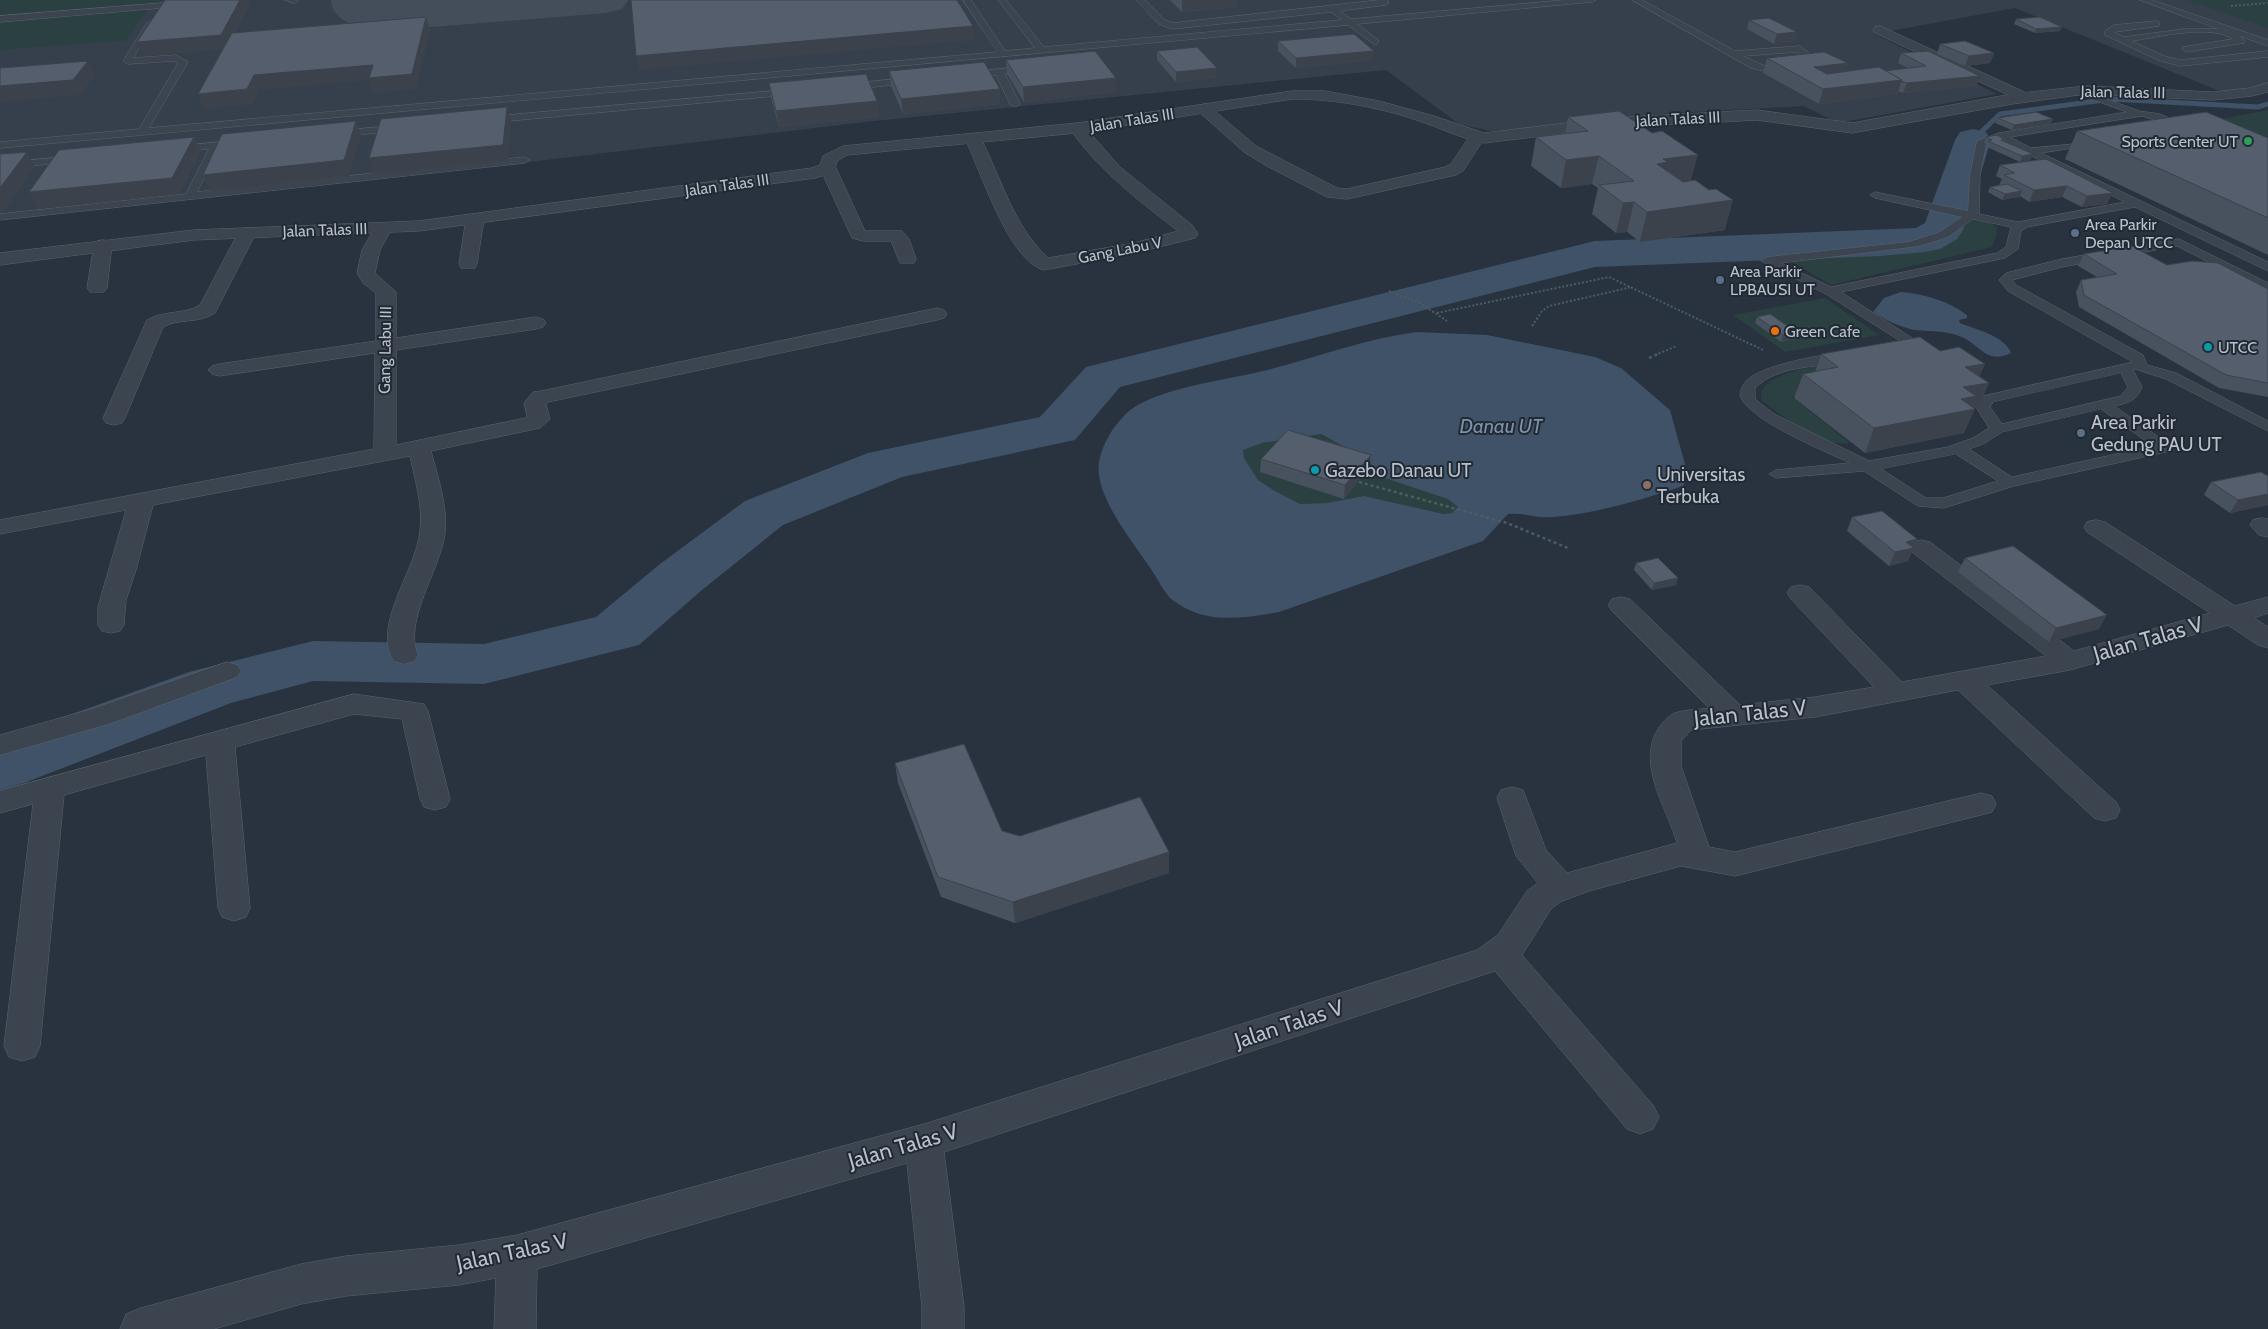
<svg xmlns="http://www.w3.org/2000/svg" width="2268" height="1329" font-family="Cabin,sans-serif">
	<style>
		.airport { fill: #36404c }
		.green { fill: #2b4141; fill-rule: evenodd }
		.water { fill: #405267; fill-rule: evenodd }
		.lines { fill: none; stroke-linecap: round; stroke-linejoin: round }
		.stream { stroke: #405267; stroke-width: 5 }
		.river { fill: #405267; fill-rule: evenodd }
		.taxiway { fill: #444e5a; fill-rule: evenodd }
		.service-casing { stroke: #5a636d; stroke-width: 1 }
		.minor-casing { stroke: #5a636d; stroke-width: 1 }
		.tertiary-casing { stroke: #5a636d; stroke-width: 1 }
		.path-far1 { stroke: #4b5d5f; stroke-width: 2; stroke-dasharray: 2 2; stroke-linecap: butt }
		.path { stroke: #4b5d5f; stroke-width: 2.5; stroke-dasharray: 3 3; stroke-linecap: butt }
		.service { fill: #3c454f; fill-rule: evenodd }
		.minor { fill: #3c454f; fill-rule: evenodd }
		.tertiary { fill: #3c454f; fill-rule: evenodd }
		.wall { fill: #48515e }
		.shaded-wall { fill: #3b424c }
		.building { fill: #545e6d; stroke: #3b424c }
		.leisure-dot { fill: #2e9e5b; stroke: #212a34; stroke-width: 2 }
		.service-dot { fill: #5c6f8a; stroke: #212a34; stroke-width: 2 }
		.food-dot { fill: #e8710a; stroke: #212a34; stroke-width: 2 }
		.culture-dot { fill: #0f9aa8; stroke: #212a34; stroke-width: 2 }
		.education-dot { fill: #8d6e63; stroke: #212a34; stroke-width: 2 }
		.labels { text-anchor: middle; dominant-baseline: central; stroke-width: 4; stroke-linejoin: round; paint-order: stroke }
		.far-street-label { font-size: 16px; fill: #b9c0ca; stroke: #212a34 }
		.far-poi-label { font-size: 16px; fill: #b9c0ca; stroke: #212a34; text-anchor: start }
		.poi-label { font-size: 19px; fill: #b9c0ca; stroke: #212a34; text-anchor: start }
		.water-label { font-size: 20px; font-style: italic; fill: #7d92aa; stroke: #212a34 }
		.near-street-label { font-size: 22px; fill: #b9c0ca; stroke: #212a34 }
	</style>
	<rect width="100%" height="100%" fill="#28333f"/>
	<!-- airport -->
	<polygon class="airport" points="0,0 2268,0 2268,86 2222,92 2015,8 1874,34 1997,94 1838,123 1804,106 1658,114 1641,119 1491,131 1459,124 1386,70 874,121 436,173 0,220"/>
	<!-- green -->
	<g class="green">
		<polygon points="0,0 179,0 149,8 125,41 19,48 0,51"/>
		<polygon points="2187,0 2268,0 2268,28"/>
		<polygon points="2268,110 2268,156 2189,125"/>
		<polygon points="1965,216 1985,220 1997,227 1996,238 1992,247 1831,285 1792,262 1944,242 1959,235"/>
		<polygon points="1825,298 1879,335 1785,352 1733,315"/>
		<path d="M1844 362 1827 391 1792 397 1850 443C1819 447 1786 418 1762 401 1752 372 1825 365 1844 362Z"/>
		<path d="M1320 434 1367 460 1382 477 1449 499 1458 507 1452 513 1444 514 1364 496 1327 503 1300 504 1275 491 1258 480 1244 458 1243 450 1262 443ZM1369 468 1344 498 1261 472Z"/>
	</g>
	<!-- water -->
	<g class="water">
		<path d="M1901 292C1925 294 1948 301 1967 315V318L1959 320 1960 323C1976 330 2004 335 2011 353 1988 364 1982 348 1964 338 1948 330 1932 332 1915 330 1899 327 1886 320 1873 312L1884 298Z"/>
		<path d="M1417 332 1487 335 1595 357 1621 368 1670 410 1688 475 1683 486C1641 500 1598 513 1554 517 1538 519 1524 512 1508 514L1483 541 1279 612C1250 617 1217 623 1189 610 1183 607 1175 602 1170 598 1163 590 1157 578 1151 569 1133 542 1094 496 1099 462 1102 445 1112 428 1124 416 1148 389 1227 380 1263 371 1315 358 1364 339 1417 332ZM1321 434 1367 460 1382 477 1448 499 1458 507 1452 513 1444 514 1364 496 1327 503 1300 504 1275 491 1258 480 1244 458 1243 450 1262 443Z"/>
	</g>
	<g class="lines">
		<!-- stream -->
		<polyline class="stream" points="1973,140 2000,114 2111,99 2258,107 2268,104"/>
		<!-- river -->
		<polygon class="river" points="1973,129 1986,132 1991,140 1963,230 1957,239 1940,249 1925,252 1880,256 1595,267 1120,387 1075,440 902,477 783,525 702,590 639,645 484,684 313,681 231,703 24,783 0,790 0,740 189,672 313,641 484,644 596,617 660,564 745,501 868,453 1040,417 1086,367 1595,241 1916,228 1925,223 1955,140 1960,132"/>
		<!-- taxiway -->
		<path class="taxiway" d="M331 0H628L622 9 606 13C557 17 507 21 458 25 424 27 384 34 352 24 341 21 331 11 331 0Z"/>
		<defs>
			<g id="service">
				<polygon points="200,0 234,0 230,2 0,22 0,16"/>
				<polygon points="285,0 297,0 298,1 294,3"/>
				<polygon points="963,0 971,0 1005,51 1035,48 998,0 1006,0 1044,47 1342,20 1331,12 1172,29 1159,24 1136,0 1145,0 1165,20 1173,23 1379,0 1387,0 1389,3 1385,5 1340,11 1351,19 1565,0 1596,0 1592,2 1357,24 1378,40 1379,42 1375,45 1348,25 0,148 0,142 139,129 178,63 174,61 128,64 123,61 146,24 150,21 154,24 133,58 176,55 188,62 149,128 997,52"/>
				<path d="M1632 0H1642L1735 51 1800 46 1823 64 1815 66 1798 52 1743 56 1765 66 1786 64 1791 67C1781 75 1762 71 1751 68Z"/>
				<path d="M2140 0H2152L2268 40V46L2240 36 2245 41 2244 43 2186 52 2182 49 2183 47 2233 39C2212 24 2157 37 2132 41L2164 56 2180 60 2268 51V57L2180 66 2158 60 2105 35V31L2114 25 2156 21 2159 22V26L2114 32 2124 37 2184 29H2218Z"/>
				<polygon points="1031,66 1036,69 1034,71 1005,74 1020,104 1015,107 1010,104 996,75 967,78 962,75 967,72"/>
				<polygon points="914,77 919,80 917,82 848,90 843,87 848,84"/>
				<path d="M2077 88 2139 111 2160 114 2190 127 2185 130 2142 116 2010 137 2031 148 2073 144V148L2041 153 2268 262V271L2135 207 2027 227 2021 231 2018 249 2005 258 1841 292 1929 349 1931 352 1924 356 1826 294 1761 261 1767 257 1909 242 1940 232 1962 217 1875 198 1870 195 1875 192 1968 211 1970 175 1977 141 1999 133 2127 112 2074 93 2072 91ZM1999 140 2125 202 2018 222 1979 214 1980 175 1986 145ZM1973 219 2011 227 2006 247 1997 253 1831 287 1781 263 1920 246 1948 237Z"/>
				<polygon points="794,89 797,90 797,94 487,123 482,120 487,117"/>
				<polygon points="401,125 406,128 405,130 337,137 332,134 337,131"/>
				<polygon points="239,140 244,143 243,145 220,148 197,192 525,157 530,160 525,163 0,220 0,214 186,194 209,149 176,152 172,151 172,147"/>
				<polygon points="75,156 80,159 79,161 0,169 0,163"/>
				<path d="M2179 239 2268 283V292L2177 246 2062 267 2012 280 2016 285 2143 355 2147 365 2176 373 2268 421V431L2166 379 2135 369 2133 370 2142 387C2137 401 2127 403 2114 406L2170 445 2172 448 2170 451 2014 486 1944 508 1918 506 1864 471 1776 478 1769 474 1776 470 1850 463C1825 451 1750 421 1740 396 1741 387 1744 382 1751 377 1765 366 1828 351 1845 355L1847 358 1845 361C1815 368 1778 365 1755 388V399L1774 414 1869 461 1948 447 1973 438 1989 428 1976 407 1983 396 2133 362 2008 291 1999 280 2006 273 2062 259ZM2121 373 2128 387 2121 396 2002 424 1990 407 1993 402ZM2101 409 2153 446 2012 477 1969 449 1983 444 2002 432ZM1956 454 1998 481 1943 498H1926L1881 469Z"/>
			</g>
			<g id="minor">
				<polygon points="1880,26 2029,94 2032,97 2024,102 2019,100 1875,33 1873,30 1875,27"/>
				<polygon points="1204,104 1209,106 1256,146 1337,188 1347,189 1445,167 1451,164 1471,134 1483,134 1485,137 1463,171 1456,175 1347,199 1327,197 1265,165 1244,152 1199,112 1196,109"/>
				<path d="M1077 123 1083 125 1120 167 1192 225 1198 234 1195 238 1135 253 1044 270C1008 261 980 168 965 139L967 136H979L981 139C1002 179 1012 224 1048 258L1134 243 1178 231C1138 200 1098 170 1069 128Z"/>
				<polygon points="828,163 834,164 836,168 865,231 902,231 909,239 916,259 914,263 900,263 891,241 863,241 852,238 820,168 822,164"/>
				<polygon points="475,214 481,215 484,219 477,264 475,268 461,268 459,264 466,219 469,215"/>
				<path d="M383 223 389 224 392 228 380 250 375 273 396 292V338L536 317 543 319 546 323 543 327 536 329 396 350V445L525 418 527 416 524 403 533 392 541 391 937 308 944 310 947 314 944 318 937 320 548 402 546 404 550 419 540 428 431 451C438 478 448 506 445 534 440 570 403 621 418 655L414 661 404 664 394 661C371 625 416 571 420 531 423 506 415 480 410 456L153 505 136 570 126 600 124 625 120 631 111 633 102 631 98 625V607L126 510 0 534V520L374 449 375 353 219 376 212 374 208 370 212 366 219 364 376 341V293L363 283 357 273 362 250 377 224Z"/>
				<path d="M247 228 253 229 256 233 215 313C199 324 178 318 163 327L125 418 122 423 114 425 106 423 103 418 147 320C163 310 184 315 200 305L238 233 241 229Z"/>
				<polygon points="103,240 109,241 112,245 107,288 104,292 90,292 87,288 94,245 97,241"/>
				<polygon points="2262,518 2268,519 2268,537 2259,535 2250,525 2253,520"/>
				<path d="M2096 520 2105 522 2235 606 2268 597V613L2254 618 2268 627V648L2258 645 2228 625 2070 670 1987 685 2116 802 2120 810 2116 818 2105 821 2094 818 1958 690 1815 717 1691 730 1681 741V766L1709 847 1735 852 1981 793 1992 796 1996 804 1992 812 1981 815 1735 876 1681 866 1589 891 1560 902 1551 909 1522 955 1653 1105 1659 1117 1653 1129 1640 1134 1627 1129 1495 971 944 1152 964 1307V1329H922V1307L907 1163 537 1269 536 1329H494L496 1278 459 1285 346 1296 301 1304 214 1329H120L126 1314 141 1308 301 1264 346 1256 459 1245 517 1235 924 1124 1477 950 1498 935 1527 891 1538 883 1516 856 1497 798 1501 790 1512 787 1523 790 1546 850 1567 873 1677 843C1667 808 1636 764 1658 729 1662 723 1668 716 1675 713 1686 709 1698 710 1709 708L1612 611 1608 605 1612 599 1621 597 1630 599 1740 705 1815 697 1874 687 1791 599 1787 593 1791 587 1800 585 1809 587 1902 682 2046 656 1912 552 1909 547 1912 542 1921 540 1930 542 2074 651 2210 613 2087 532 2084 527 2087 522Z"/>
				<polygon points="227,662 237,665 241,671 237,677 112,723 0,755 0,735 92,709"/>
				<polygon points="354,694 424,704 428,711 450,799 446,807 435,810 424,807 420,799 402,719 354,714 235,747 250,908 246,917 234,921 222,917 218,908 206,755 64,795 40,1046 35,1057 22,1061 9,1057 4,1046 33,804 0,813 0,791"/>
			</g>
			<path id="tertiary" d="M2268 83V92L2252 96 2213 100 2086 94 2012 104 1852 133 1757 120 1608 128 1484 143C1463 139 1445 130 1425 123 1383 108 1337 99 1292 99L1077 133 847 155 837 161 834 172 815 178 419 231 194 240 0 265V253L194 230 419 221 812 168 820 165 823 156 843 146 1077 123 1292 91H1325L1379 101 1434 116 1484 133 1608 118 1757 110 1852 123 2012 94 2086 86 2213 92 2250 88Z"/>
		</defs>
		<!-- service casing -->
		<use href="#service" class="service-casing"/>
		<!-- minor casing -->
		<use href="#minor" class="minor-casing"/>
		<!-- tertiary casing -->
		<use href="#tertiary" class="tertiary-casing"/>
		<!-- path-far1 -->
		<g class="path-far1">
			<polyline points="2231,6 2268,3"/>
			<polyline points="1389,291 1420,303 1447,321"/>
			<polyline points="1437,313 1609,277 1763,350"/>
			<polyline points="1532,326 1542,311 1549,306 1632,287"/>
			<polyline points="1655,355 1677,346"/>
		</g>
		<!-- path -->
		<g class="path">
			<polyline points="1649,358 1658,354"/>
			<polyline points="1359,482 1507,523 1568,548"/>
		</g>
		<!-- service -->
		<use href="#service" class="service"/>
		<!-- minor -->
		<use href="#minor" class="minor"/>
		<!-- tertiary -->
		<use href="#tertiary" class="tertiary"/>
	</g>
	<!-- wall -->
	<g class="wall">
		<polygon points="1170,0 1237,0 1237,7 1182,12"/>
		<polygon points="2016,19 2060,31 2035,33 2014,24"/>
		<polygon points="1749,20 1797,32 1794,41 1774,44 1747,29"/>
		<polygon points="1278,41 1373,60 1296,68 1278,51"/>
		<polygon points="1940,44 1994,53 1990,63 1965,66 1937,54"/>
		<polygon points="1157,51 1216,78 1176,82 1157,60"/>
		<polygon points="1901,53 1980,76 1976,86 1903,93 1898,91 1897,94 1819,104 1763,73 1767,58 1848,63 1845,71 1885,71 1908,68 1898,63"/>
		<polygon points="1006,60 1116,92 1024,102 1007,74"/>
		<polygon points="889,71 1000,89 1000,104 903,114 891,86"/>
		<polygon points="769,83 877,101 879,117 779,127 771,98"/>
		<polygon points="1568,117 1691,181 1725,230 1640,242 1627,232 1616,233 1592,214 1598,188 1592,184 1561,188 1531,166 1536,137 1565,134"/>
		<polygon points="1998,118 2051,124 2012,130 1995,123"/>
		<polygon points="2077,131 2268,138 2268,255 2065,159"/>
		<polygon points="1986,137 2004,139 2004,141 2033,154 2030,160 2020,162 1985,146 1986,144 1984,143"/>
		<polygon points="2046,159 2107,204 2082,207 2062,197 2029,202 2020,196 2002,200 1988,192 1990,187 1999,185 2002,179 1996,176 2000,165"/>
		<polygon points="2084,254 2167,265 2268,289 2268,397 2219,388 2079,307 2076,292 2081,280 2097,277 2078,266"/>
		<polygon points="1757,317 1798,333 1796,339 1781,342 1755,323"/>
		<polygon points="1940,351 1989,383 1978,407 1973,408 1964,433 1865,453 1794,398 1803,374 1815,372 1821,354"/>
		<polygon points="1261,459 1369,468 1344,499 1260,472"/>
		<polygon points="2268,476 2268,505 2230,513 2204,495 2211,482"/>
		<polygon points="1852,517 1917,539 1908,561 1889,566 1847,531"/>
		<polygon points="1965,558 2099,629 2049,642 1958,572"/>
		<polygon points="1636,563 1678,578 1676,585 1652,590 1634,570"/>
		<polygon points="895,763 1002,831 1020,836 1169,852 1169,873 1015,923 941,897 898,783"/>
	</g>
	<!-- shaded-wall -->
	<g class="shaded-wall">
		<polygon points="240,0 249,0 250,5 227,49 143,56 137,42"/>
		<polygon points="1182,0 1237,0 1237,7 1182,12"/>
		<polygon points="426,17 430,31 416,89 374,93 369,80 260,90 253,104 204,109 198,94"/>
		<polygon points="973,26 974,40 639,70 636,56"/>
		<polygon points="2062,27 2060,31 2035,33 2036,29"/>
		<polygon points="1797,32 1794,41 1774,44 1777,34"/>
		<polygon points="1374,51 1373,60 1296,68 1296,58"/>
		<polygon points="1994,53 1990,63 1965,66 1969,56"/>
		<polygon points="88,61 95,75 80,95 0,102 0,86"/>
		<polygon points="1848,63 1843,78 1810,82 1814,67"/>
		<polygon points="1217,68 1216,78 1176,82 1176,72"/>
		<polygon points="1980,76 1976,86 1903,93 1907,83"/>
		<polygon points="1116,78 1116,92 1024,102 1023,87"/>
		<polygon points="1902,80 1897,94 1819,104 1823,89"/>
		<polygon points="1000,89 1000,104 903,114 901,99"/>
		<polygon points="877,101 879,117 779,127 776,111"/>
		<polygon points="507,107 511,122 508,161 375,174 369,158"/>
		<polygon points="2053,119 2051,124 2012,130 2014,125"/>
		<polygon points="356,121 361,136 349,176 210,191 203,175"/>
		<polygon points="194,137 201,153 179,194 38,209 29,192"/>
		<polygon points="27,152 35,167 4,211 0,211 0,188"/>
		<polygon points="2033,154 2030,160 2020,162 2022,156"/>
		<polygon points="1698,155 1690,183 1662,187 1657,164 1663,159"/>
		<polygon points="1599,156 1592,184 1561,188 1566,160"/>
		<polygon points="2067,186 2062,197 2029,202 2034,190"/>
		<polygon points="2022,191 2020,197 2002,200 2005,194"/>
		<polygon points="2113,193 2107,204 2082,207 2087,196"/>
		<polygon points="1733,200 1725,230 1640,242 1647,212"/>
		<polygon points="1634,202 1627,232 1616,233 1623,203"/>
		<polygon points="1798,333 1796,339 1781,342 1783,335"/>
		<polygon points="1985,364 1976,385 1989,383 1978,407 1971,408 1975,409 1964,433 1865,453 1874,428 1965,367"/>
		<polygon points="1371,455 1369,468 1344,499 1345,485"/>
		<polygon points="2268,494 2268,505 2230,513 2238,500"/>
		<polygon points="1917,539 1908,561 1889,566 1895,552 1906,542"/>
		<polygon points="1678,578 1676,585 1652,590 1654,583"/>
		<polygon points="2107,615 2099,629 2049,642 2056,628"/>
		<polygon points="1169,852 1169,873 1015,923 1013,902"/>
	</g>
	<!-- building -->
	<g class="building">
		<polygon points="165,0 240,0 221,35 137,42"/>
		<polygon points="631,0 957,0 973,26 636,56"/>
		<polygon points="426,17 412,74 369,78 373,65 254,75 247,89 198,94 232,33"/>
		<polygon points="2040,17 2062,27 2036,29 2016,19"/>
		<polygon points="1769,18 1797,32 1777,34 1749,20"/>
		<polygon points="1354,34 1374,51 1296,58 1278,41"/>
		<polygon points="1965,41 1994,53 1969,56 1940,44"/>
		<polygon points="1197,47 1217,68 1176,72 1157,51"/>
		<polygon points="1095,51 1116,78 1023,87 1006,60"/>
		<polygon points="1928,51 1980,76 1907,83 1901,81 1902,80 1885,71 1926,66 1901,53"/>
		<polygon points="1824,52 1848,63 1814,67 1827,74 1879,67 1902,80 1823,89 1767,58"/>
		<polygon points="88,61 73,80 0,86 0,68"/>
		<polygon points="984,62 1000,89 901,99 889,71"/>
		<polygon points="866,74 877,101 776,111 769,83"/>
		<polygon points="507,107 503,145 369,158 381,119"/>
		<polygon points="1619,111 1652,133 1662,131 1698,155 1663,159 1668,162 1657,164 1683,182 1695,180 1709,190 1716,189 1733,200 1647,212 1634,202 1623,203 1599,185 1634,181 1599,156 1566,160 1536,137 1588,131 1568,117"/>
		<polygon points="2036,112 2053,119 2014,125 1998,118"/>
		<polygon points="2206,112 2268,138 2268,218 2077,131"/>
		<polygon points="356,121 344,160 203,175 222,134"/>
		<polygon points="1997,135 2004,139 2001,140 2033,154 2022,156 1988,141 1992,140 1986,137"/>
		<polygon points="194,137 172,178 29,192 59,150"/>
		<polygon points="27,152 0,188 0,154"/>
		<polygon points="2046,159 2113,193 2087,196 2067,186 2034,190 2004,175 2015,173 2000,165"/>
		<polygon points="2007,184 2022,191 2005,194 1990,187"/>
		<polygon points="2132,246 2167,265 2192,261 2218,263 2268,289 2268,383 2226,375 2084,295 2081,280 2117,274 2084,254"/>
		<polygon points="1770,314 1798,333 1783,335 1757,317"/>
		<polygon points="1920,337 1940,351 1959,347 1985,364 1965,367 1989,383 1963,387 1976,396 1961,399 1975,409 1874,428 1803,374 1838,367 1821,354"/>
		<polygon points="1288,430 1371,455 1345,485 1261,459"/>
		<polygon points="2261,472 2268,476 2268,494 2238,500 2211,482"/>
		<polygon points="1882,511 1917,539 1906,542 1914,548 1895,552 1852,517"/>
		<polygon points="2013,546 2107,615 2056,628 1965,558"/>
		<polygon points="1658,558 1678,578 1654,583 1636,563"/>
		<polygon points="964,744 1002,831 1020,836 1140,797 1169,852 1013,902 938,877 895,763"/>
	</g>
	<!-- markers -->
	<circle class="leisure-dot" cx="2248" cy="141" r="5"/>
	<g class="service-dot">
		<circle cx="2075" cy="233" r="5"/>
		<circle cx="1720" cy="280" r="5"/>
		<circle cx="2081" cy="433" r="5"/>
	</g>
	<circle class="food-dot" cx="1775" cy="331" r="5"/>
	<g class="culture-dot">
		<circle cx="2208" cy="347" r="5"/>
		<circle cx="1315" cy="470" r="5"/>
	</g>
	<circle class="education-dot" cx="1647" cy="485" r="5"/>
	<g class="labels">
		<!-- far-street labels -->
		<g class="far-street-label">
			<text transform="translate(2123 92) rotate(1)">Jalan Talas III</text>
			<text transform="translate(1678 119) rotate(-3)">Jalan Talas III</text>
			<text transform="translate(1132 120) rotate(-9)">Jalan Talas III</text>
			<text transform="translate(727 185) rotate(-8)">Jalan Talas III</text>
			<text transform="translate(325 230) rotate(-2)">Jalan Talas III</text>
			<text transform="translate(1120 250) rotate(-11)">Gang Labu V</text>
			<text transform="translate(385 350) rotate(-89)">Gang Labu III</text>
		</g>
		<!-- far-poi labels -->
		<g class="far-poi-label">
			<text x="2238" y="141" text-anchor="end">Sports Center UT</text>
			<text x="2085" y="224">Area Parkir<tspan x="2085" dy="18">Depan UTCC</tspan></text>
			<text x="1730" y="271">Area Parkir<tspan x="1730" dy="18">LPBAUSI UT</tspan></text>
			<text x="1785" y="331">Green Cafe</text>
			<text x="2218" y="347">UTCC</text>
		</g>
		<!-- poi labels -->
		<g class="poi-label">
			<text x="2091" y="422">Area Parkir<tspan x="2091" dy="22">Gedung PAU UT</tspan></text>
			<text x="1325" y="470">Gazebo Danau UT</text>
			<text x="1657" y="474">Universitas<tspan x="1657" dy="22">Terbuka</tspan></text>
		</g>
		<!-- water labels -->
		<g class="water-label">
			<text x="1501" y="426">Danau UT</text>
		</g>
		<!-- near-street labels -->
		<g class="near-street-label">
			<text transform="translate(2148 639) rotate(-16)">Jalan Talas V</text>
			<text transform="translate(1750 713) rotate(-6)">Jalan Talas V</text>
			<text transform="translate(1289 1024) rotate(-18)">Jalan Talas V</text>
			<text transform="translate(903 1146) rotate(-16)">Jalan Talas V</text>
			<text transform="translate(512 1252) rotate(-12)">Jalan Talas V</text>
		</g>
	</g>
</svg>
